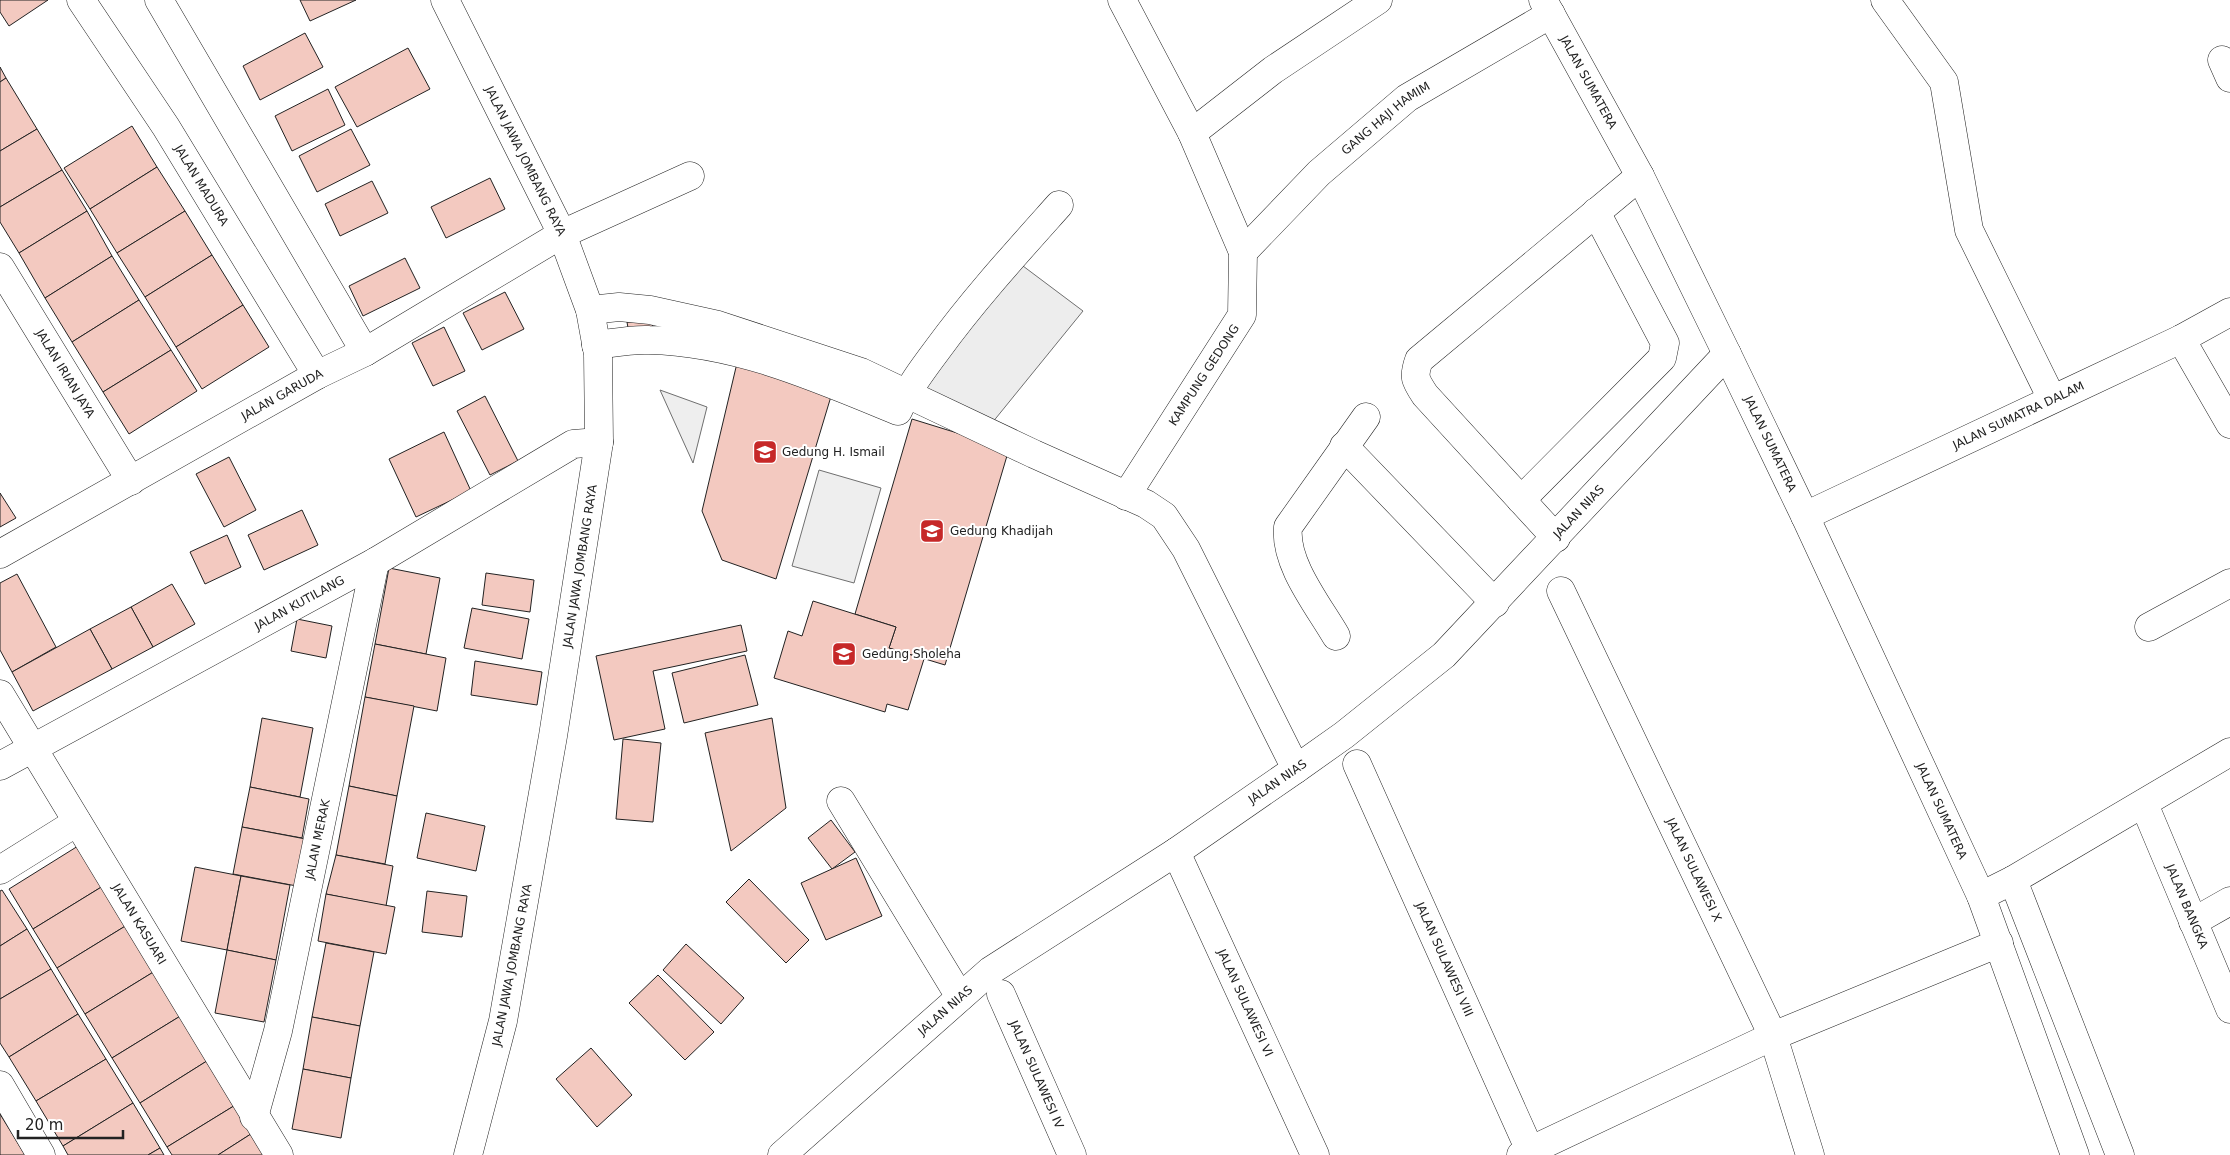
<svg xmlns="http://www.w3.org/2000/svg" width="2230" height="1155" font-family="'DejaVu Sans',sans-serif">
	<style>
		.green { fill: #eee; stroke: #6f6f6f }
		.parking { fill: #ededed; stroke: #6f6f6f }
		.building { fill: #f3c9c0; stroke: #222 }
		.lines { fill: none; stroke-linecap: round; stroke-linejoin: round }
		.minor-casing { stroke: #222; stroke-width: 29 }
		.major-casing { stroke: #222; stroke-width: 29 }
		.minor { stroke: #fff; stroke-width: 28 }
		.major { stroke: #fff; stroke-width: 28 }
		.labels { text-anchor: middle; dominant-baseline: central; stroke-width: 4; stroke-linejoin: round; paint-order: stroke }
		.street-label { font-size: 12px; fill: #222; stroke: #fff }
		.poi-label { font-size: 12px; fill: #222; stroke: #fff; text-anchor: start }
	</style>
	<rect width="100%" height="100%" fill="#fff"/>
	<!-- green -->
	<g class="green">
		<polygon points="660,390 707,407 693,463"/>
		<polygon points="819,470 881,488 854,583 792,566"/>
	</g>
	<!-- parking -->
	<polygon class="parking" points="1019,263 1083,311 992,423 917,385"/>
	<!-- building -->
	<g class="building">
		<polygon points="0,0 48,0 9,26 0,12"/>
		<polygon points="300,0 356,0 310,21"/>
		<polygon points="305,33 323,67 260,100 243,66"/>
		<polygon points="408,48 430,89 357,127 335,87"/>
		<polygon points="0,67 6,78 0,82"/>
		<polygon points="6,78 37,129 0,151 0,82"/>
		<polygon points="328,89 345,125 292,151 275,116"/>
		<polygon points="132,126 157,167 90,209 64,168"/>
		<polygon points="37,129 62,170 0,207 0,151"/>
		<polygon points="351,129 370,165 317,192 299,156"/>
		<polygon points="157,167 185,211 117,253 90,209"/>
		<polygon points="62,170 87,211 19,253 0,222 0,207"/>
		<polygon points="490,178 505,209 446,238 431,207"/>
		<polygon points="372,181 388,213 340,236 325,204"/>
		<polygon points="87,211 112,256 45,298 19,253"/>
		<polygon points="185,211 212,255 145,297 117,253"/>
		<polygon points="212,255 243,305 176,347 145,297"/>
		<polygon points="112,256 139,300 72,342 45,298"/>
		<polygon points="405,258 420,288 363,316 349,286"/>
		<polygon points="505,292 524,329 482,350 463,313"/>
		<polygon points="139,300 171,350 103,392 72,342"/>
		<polygon points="243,305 269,347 202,389 176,347"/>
		<polygon points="627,322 653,322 652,335 629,334"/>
		<polygon points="444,327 465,371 433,386 412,343"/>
		<polygon points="171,350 197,391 129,434 103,392"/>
		<polygon points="737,363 832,393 776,579 722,560 702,511"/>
		<polygon points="485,396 518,461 490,475 457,411"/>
		<polygon points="912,419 1009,449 945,665 889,648 896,627 855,614"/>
		<polygon points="444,432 471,491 416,517 389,459"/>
		<polygon points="229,457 256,510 224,527 196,474"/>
		<polygon points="0,493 16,518 0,527"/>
		<polygon points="302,510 318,545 264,570 248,535"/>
		<polygon points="227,535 241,567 205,584 190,552"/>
		<polygon points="389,568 440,578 426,654 375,644"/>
		<polygon points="486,573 534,580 530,612 482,605"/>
		<polygon points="17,574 56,647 12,672 0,650 0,583"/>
		<polygon points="172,584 195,624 153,647 131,607"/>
		<polygon points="813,601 896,627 889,648 924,659 908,710 887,704 885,712 774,678 788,631 802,636"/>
		<polygon points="131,607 153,647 112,669 90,629"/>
		<polygon points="472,608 529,619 522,659 464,648"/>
		<polygon points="297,619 332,626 326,658 291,651"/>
		<polygon points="741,625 747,651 653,671 665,729 614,740 596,656"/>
		<polygon points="90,629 112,669 33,711 12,672"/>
		<polygon points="375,644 446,658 437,711 365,697"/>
		<polygon points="745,655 758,705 684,723 672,673"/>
		<polygon points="475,661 542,672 537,705 471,695"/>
		<polygon points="365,697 414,706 397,796 349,786"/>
		<polygon points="262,718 313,728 300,797 250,787"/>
		<polygon points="772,718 786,808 731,851 705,733"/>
		<polygon points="623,739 661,743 653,822 616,819"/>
		<polygon points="349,786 397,796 385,864 336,855"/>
		<polygon points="250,787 309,799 302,838 242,827"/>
		<polygon points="426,813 485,826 476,871 417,858"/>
		<polygon points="831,820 855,852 832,869 808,838"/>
		<polygon points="242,827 311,840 302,887 233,874"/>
		<polygon points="78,846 103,886 33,929 9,889"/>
		<polygon points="336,855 393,866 386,906 326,894"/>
		<polygon points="856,858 882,916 826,940 801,883"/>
		<polygon points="195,867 241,876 227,950 181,941"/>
		<polygon points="241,876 290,885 276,960 227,950"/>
		<polygon points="749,879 809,940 786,963 726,902"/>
		<polygon points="103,886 127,925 57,968 33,929"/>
		<polygon points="2,890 27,929 0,946 0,891"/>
		<polygon points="427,891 467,896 462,937 422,932"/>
		<polygon points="326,894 395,907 386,954 318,941"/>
		<polygon points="127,925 155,971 85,1014 57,968"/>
		<polygon points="27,929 51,969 0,999 0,946"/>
		<polygon points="326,943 374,952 360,1026 312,1017"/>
		<polygon points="686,944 744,998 721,1024 663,970"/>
		<polygon points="227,950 276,960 264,1022 215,1013"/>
		<polygon points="51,969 78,1014 9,1057 0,1043 0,999"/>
		<polygon points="155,971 182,1015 112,1058 85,1014"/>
		<polygon points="658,975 714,1032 685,1060 629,1003"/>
		<polygon points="78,1014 106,1059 36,1101 9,1057"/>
		<polygon points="182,1015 210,1059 140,1103 112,1058"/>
		<polygon points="312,1017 360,1026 351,1078 303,1069"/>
		<polygon points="591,1048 632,1095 597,1127 556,1079"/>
		<polygon points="106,1059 133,1103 63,1146 36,1101"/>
		<polygon points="210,1059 237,1104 167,1147 140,1103"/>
		<polygon points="303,1069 351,1078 341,1138 292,1129"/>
		<polygon points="133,1103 160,1148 148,1155 68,1155 63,1146"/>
		<polygon points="237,1104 254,1132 218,1155 172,1155 167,1147"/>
		<polygon points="0,1114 25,1155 0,1155"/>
		<polygon points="254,1132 268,1155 218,1155"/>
		<polygon points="160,1148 164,1155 148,1155"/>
	</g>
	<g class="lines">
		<defs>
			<g id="minor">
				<path id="s1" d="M81 0 166 127 317 375"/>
				<polyline points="159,0 365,352"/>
				<polyline points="1122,0 1192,133 1243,252 1242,315 1126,496"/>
				<path id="s2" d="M1543 0 1640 176 1727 354 1805 516 1981 896 2075 1155"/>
				<polyline points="1885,0 1944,82 1969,230 2052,399"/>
				<polyline points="2222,60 2230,78"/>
				<polyline points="1192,133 1273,70 1378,0"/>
				<path id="s3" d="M1243 252 1319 173 1407 98 1551 14"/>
				<path id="s4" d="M0 267 131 481"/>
				<polyline points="590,310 619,307 650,310 718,325 861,372 1034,454 1146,504 1164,516 1186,549 1296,769"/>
				<polyline points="2181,339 2230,424"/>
				<path d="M596 345C613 343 632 339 649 340 737 342 818 378 898 411 908 389 922 370 937 350 974 299 1017 252 1059 205"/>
				<polyline points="1344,446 1495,603"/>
				<polyline points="1521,500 1662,358 1665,343 1596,212"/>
				<path id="s5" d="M1805 516 2181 339 2230 312"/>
				<path d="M1556 538 1425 395C1415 380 1413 377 1419 360L1640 176"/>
				<path id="s6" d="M0 554 317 375 365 352 562 234 690 176"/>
				<path id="s7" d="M1561 591 1773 1036 1810 1155"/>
				<polyline points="2149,627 2230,583"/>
				<path d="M1336 636C1318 605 1284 563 1288 527L1366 417"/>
				<path id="s8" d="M0 694 279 1155"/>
				<path id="s9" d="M1357 764 1532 1155"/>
				<path id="s10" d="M0 766 375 562 573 444 599 442"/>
				<polyline points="841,801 960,997"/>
				<path id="s11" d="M2144 804 2230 1009"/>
				<path id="s12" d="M1176 852 1315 1155"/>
				<polyline points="0,870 77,822"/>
				<polyline points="2013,880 2230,752"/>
				<polyline points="1981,896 2013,880 2120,1155"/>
				<polyline points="2193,922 2230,901"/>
				<path id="s13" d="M1001 994 1072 1155"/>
				<polyline points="0,1085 41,1155"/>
				<path id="s14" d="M254 1117 278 1031 375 562"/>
				<path id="s15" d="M782 1155 990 971 1176 852 1296 769 1344 735 1444 655 1727 354"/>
				<polyline points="1521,1155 1773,1036 1999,943"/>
			</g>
			<g id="major">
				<path id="s16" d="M445 0 562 234 590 310 598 354 599 442 553 736 503 1021 468 1155"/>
			</g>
		</defs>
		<!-- minor casing -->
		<use href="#minor" class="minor-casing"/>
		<!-- major casing -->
		<use href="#major" class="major-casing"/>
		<!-- minor -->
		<use href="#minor" class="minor"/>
		<!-- major -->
		<use href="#major" class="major"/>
	</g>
	<!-- icons -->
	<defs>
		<symbol id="school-square" viewBox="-11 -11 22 22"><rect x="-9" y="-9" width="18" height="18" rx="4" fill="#c62828" stroke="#fff"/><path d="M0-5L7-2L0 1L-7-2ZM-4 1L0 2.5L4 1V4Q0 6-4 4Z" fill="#fff"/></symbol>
	</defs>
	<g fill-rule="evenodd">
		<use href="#school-square" x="751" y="438" width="28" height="28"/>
		<use href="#school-square" x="918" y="517" width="28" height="28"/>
		<use href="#school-square" x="830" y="640" width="28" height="28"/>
	</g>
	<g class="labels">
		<!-- street labels -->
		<g class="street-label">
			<text stroke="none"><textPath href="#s2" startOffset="94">JALAN SUMATERA</textPath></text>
			<text stroke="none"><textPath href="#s3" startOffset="196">GANG HAJI HAMIM</textPath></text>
			<text stroke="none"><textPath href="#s16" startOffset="180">JALAN JAWA JOMBANG RAYA</textPath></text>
			<text stroke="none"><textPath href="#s1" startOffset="221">JALAN MADURA</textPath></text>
			<text stroke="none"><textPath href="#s4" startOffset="125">JALAN IRIAN JAYA</textPath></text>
			<text transform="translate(1204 375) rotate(-57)">KAMPUNG GEDONG</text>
			<text stroke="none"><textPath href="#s6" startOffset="324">JALAN GARUDA</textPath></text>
			<text stroke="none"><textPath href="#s5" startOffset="236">JALAN SUMATRA DALAM</textPath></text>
			<text stroke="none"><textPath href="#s2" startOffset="499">JALAN SUMATERA</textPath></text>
			<text stroke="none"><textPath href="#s15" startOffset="1028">JALAN NIAS</textPath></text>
			<text transform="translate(580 566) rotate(-81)">JALAN JAWA JOMBANG RAYA</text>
			<text stroke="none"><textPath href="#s10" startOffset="341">JALAN KUTILANG</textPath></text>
			<text stroke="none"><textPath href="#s15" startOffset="622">JALAN NIAS</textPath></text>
			<text stroke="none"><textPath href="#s2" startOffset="904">JALAN SUMATERA</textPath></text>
			<text stroke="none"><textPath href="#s14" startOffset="285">JALAN MERAK</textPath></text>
			<text stroke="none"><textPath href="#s7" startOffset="309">JALAN SULAWESI X</textPath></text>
			<text stroke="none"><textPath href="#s11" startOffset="111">JALAN BANGKA</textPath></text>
			<text stroke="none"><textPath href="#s8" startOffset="269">JALAN KASUARI</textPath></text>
			<text stroke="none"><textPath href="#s9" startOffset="214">JALAN SULAWESI VIII</textPath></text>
			<text transform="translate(512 965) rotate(-79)">JALAN JAWA JOMBANG RAYA</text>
			<text stroke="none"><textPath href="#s12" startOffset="166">JALAN SULAWESI VI</textPath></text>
			<text stroke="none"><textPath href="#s15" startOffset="218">JALAN NIAS</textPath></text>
			<text stroke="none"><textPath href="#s13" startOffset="88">JALAN SULAWESI IV</textPath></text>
		</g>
		<!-- poi labels -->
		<g class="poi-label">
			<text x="782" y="452">Gedung H. Ismail</text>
			<text x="950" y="531">Gedung Khadijah</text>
			<text x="862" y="654">Gedung Sholeha</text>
		</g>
	</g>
	<!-- scale -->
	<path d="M18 1130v8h105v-8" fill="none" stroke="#222222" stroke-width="2.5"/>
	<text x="25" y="1130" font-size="15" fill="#222222" stroke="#ffffff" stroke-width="4" paint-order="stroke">20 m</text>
</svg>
